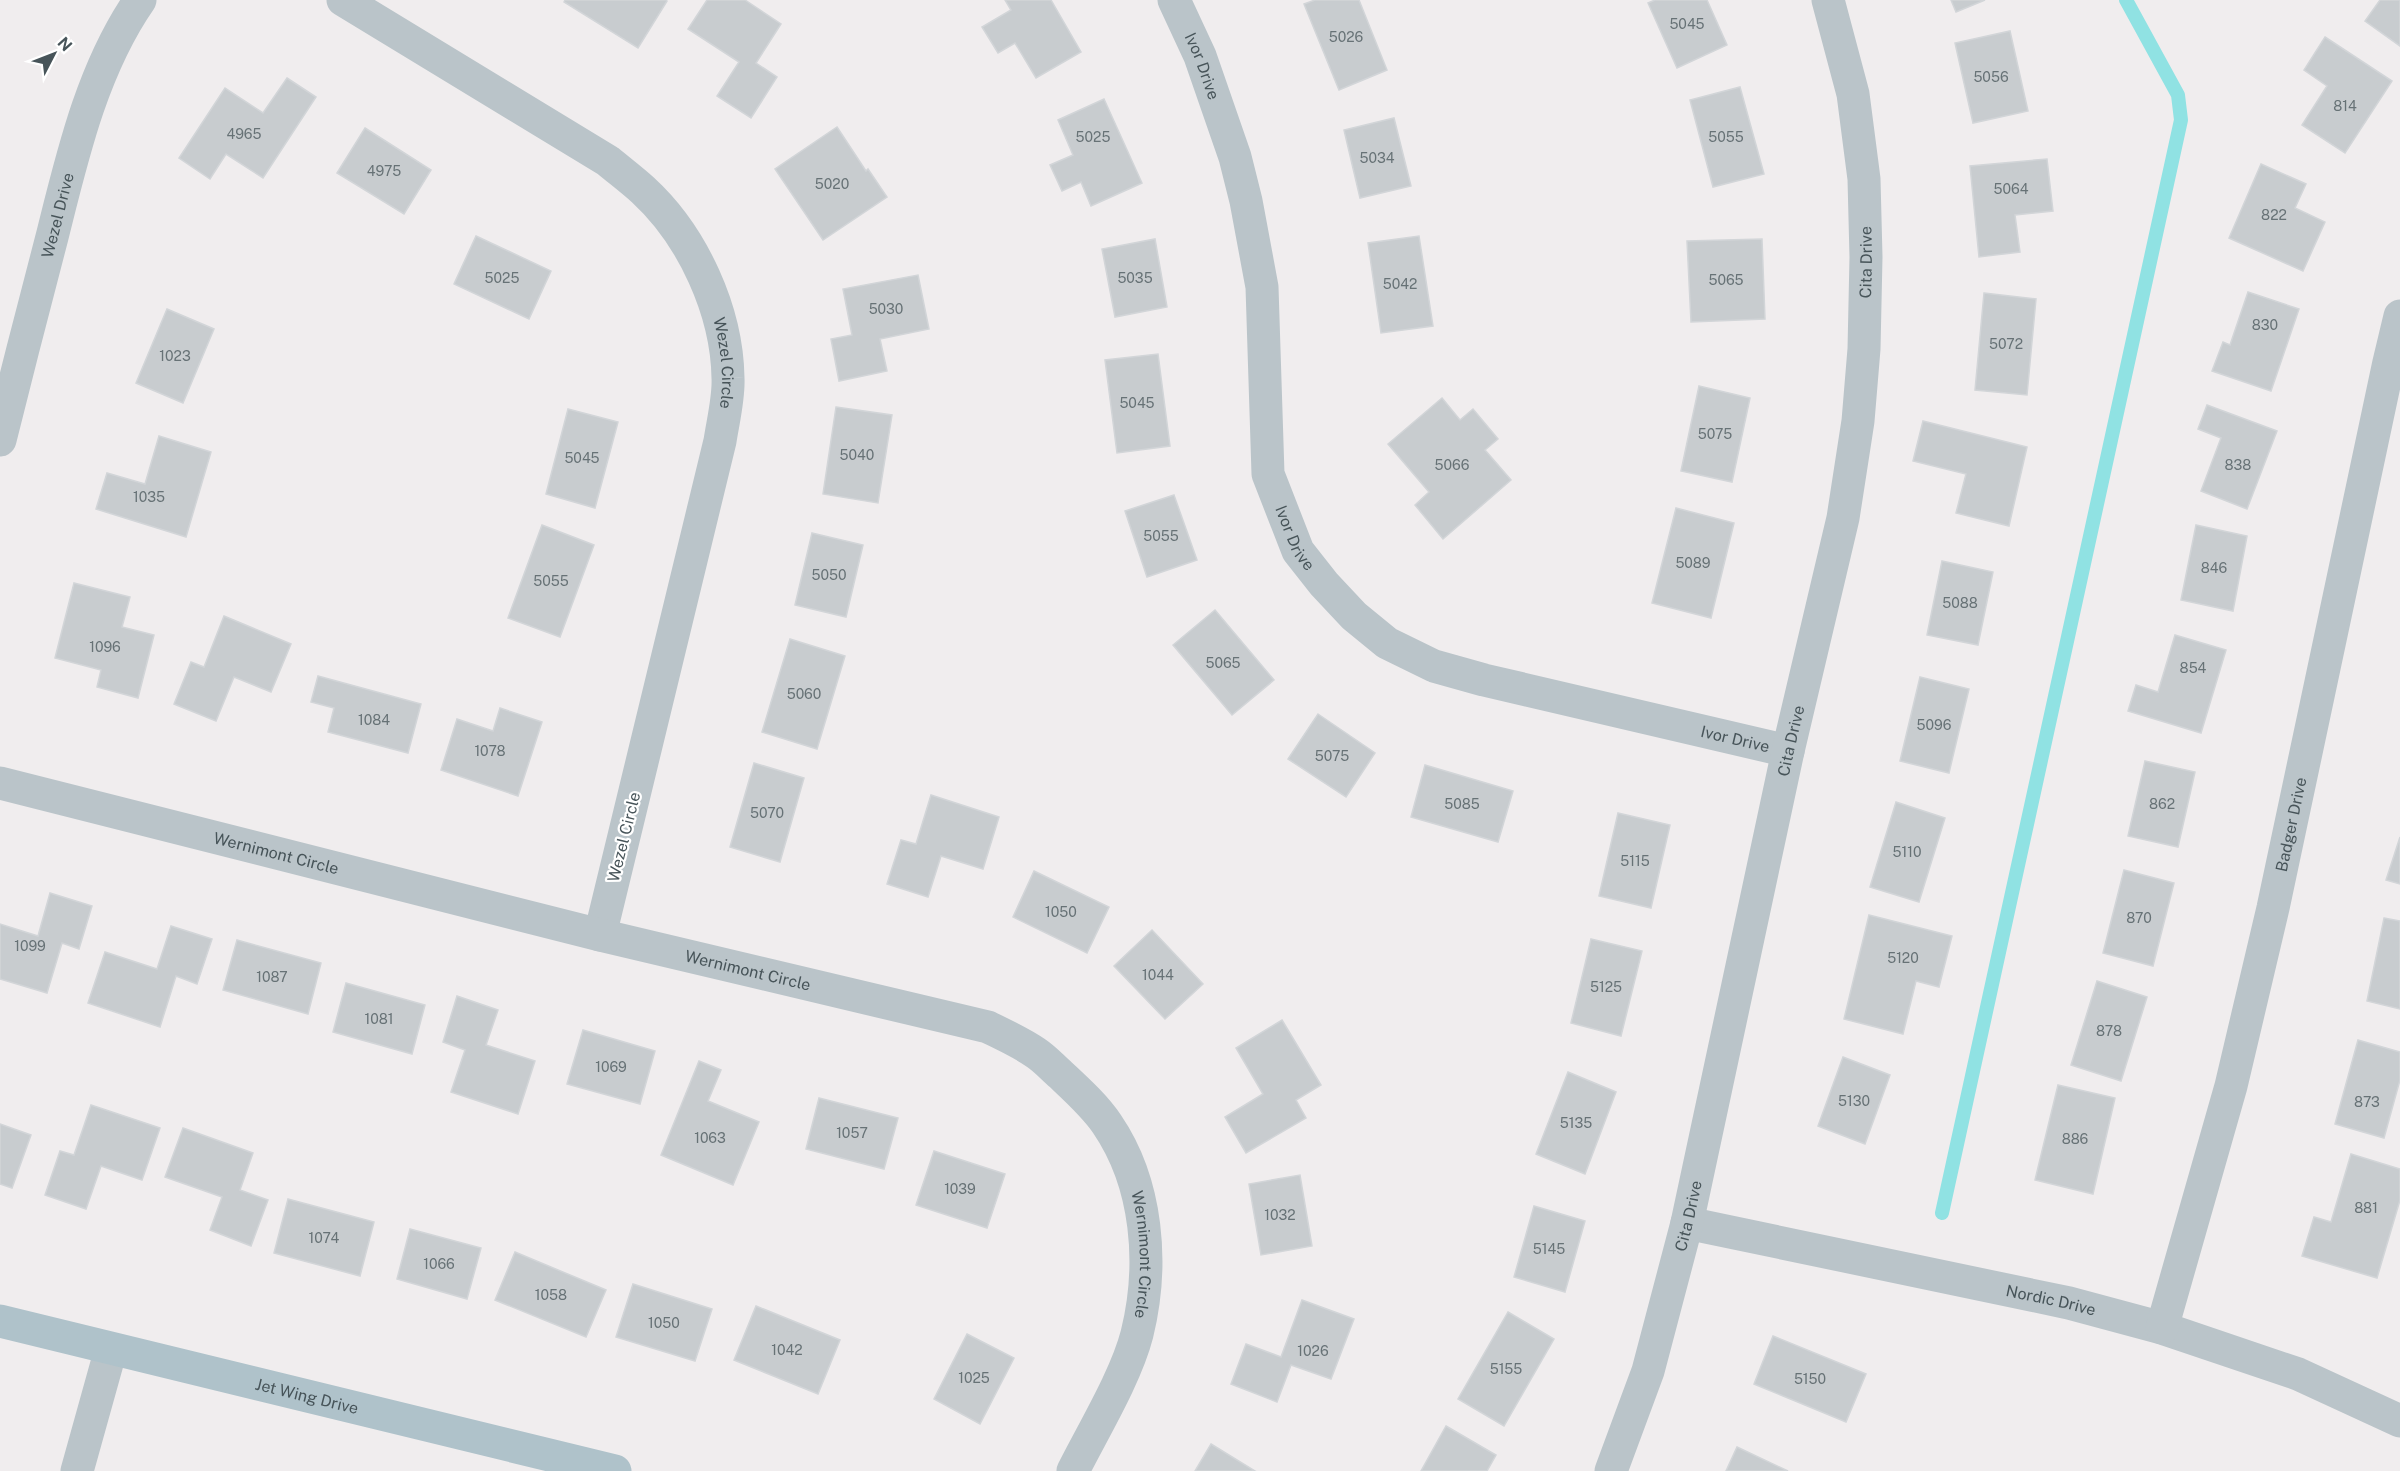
<svg xmlns="http://www.w3.org/2000/svg" width="2400" height="1471" font-family="'Public Sans',sans-serif">
	<style>
		.lines { fill: none; stroke-linecap: round; stroke-linejoin: round }
		.stream { stroke: #90e2e3; stroke-width: 14 }
		.building { fill: #c8cccf; stroke: #d2d5d8; stroke-width: 1.5 }
		.minor { stroke: #bac4c9; stroke-width: 33 }
		.major { stroke: #afc2ca; stroke-width: 33 }
		.labels { text-anchor: middle; dominant-baseline: central; stroke-width: 4.5; stroke-linejoin: round; paint-order: stroke }
		.number-label { font-size: 14px; fill: #677276 }
		.street-label { font-size: 16px; fill: #475459; stroke: #fff }
	</style>
	<rect width="100%" height="100%" fill="#f0edee"/>
	<g class="lines">
		<!-- stream -->
		<polyline class="stream" points="1942,1213 2181,120 2178,95 2126,0"/>
	</g>
	<!-- building -->
	<g class="building">
		<polygon points="565,0 666,0 667,1 638,48 564,2"/>
		<polygon points="707,0 745,0 781,24 756,63 777,77 751,118 717,96 739,62 688,29"/>
		<polygon points="1005,0 1051,0 1081,52 1036,78 1015,43 998,53 982,27 1011,10"/>
		<polygon points="1315,0 1359,0 1387,70 1339,90 1304,4"/>
		<polygon points="1655,0 1707,0 1727,45 1677,68 1648,3"/>
		<polygon points="1951,0 1985,0 1956,12"/>
		<polygon points="2380,0 2400,0 2400,46 2365,21"/>
		<polygon points="2010,31 2028,111 1973,123 1955,43"/>
		<polygon points="2325,37 2392,81 2345,153 2302,125 2327,86 2304,70"/>
		<polygon points="287,78 316,97 263,178 226,154 210,179 179,158 225,88 263,113"/>
		<polygon points="1740,87 1764,174 1713,187 1690,100"/>
		<polygon points="1104,99 1142,183 1091,206 1081,182 1062,191 1050,165 1073,155 1058,120"/>
		<polygon points="1394,118 1411,186 1360,198 1344,130"/>
		<polygon points="837,127 866,171 868,169 887,197 823,240 775,169"/>
		<polygon points="365,128 431,170 404,214 337,173"/>
		<polygon points="2047,159 2053,211 2015,215 2020,252 1979,257 1970,166"/>
		<polygon points="2261,164 2306,184 2295,208 2325,222 2303,271 2229,238"/>
		<polygon points="476,236 551,271 529,319 454,284"/>
		<polygon points="1419,236 1433,326 1381,333 1368,243"/>
		<polygon points="1155,239 1167,307 1115,317 1102,249"/>
		<polygon points="1762,239 1765,319 1691,322 1687,241"/>
		<polygon points="918,275 929,329 880,339 887,371 839,381 831,339 852,335 843,289"/>
		<polygon points="2248,292 2299,309 2271,391 2212,371 2223,342 2230,345"/>
		<polygon points="1984,293 2036,299 2027,395 1975,390"/>
		<polygon points="167,309 214,329 183,403 136,383"/>
		<polygon points="1158,354 1170,446 1117,453 1105,360"/>
		<polygon points="1699,386 1750,398 1732,482 1681,471"/>
		<polygon points="1442,398 1460,420 1473,409 1498,439 1485,450 1511,480 1443,539 1415,505 1429,492 1388,444"/>
		<polygon points="2207,405 2277,431 2247,509 2201,491 2221,438 2198,429"/>
		<polygon points="836,407 892,415 878,503 823,494"/>
		<polygon points="568,409 618,422 595,508 546,494"/>
		<polygon points="1923,421 2027,447 2009,526 1956,513 1966,474 1913,461"/>
		<polygon points="159,436 211,452 186,537 96,509 107,473 145,484"/>
		<polygon points="1174,495 1197,560 1147,577 1125,511"/>
		<polygon points="1676,508 1734,523 1711,618 1652,603"/>
		<polygon points="542,525 594,545 560,637 508,618"/>
		<polygon points="2196,525 2247,536 2233,611 2181,600"/>
		<polygon points="812,533 863,545 846,617 795,605"/>
		<polygon points="1942,561 1993,572 1978,645 1927,635"/>
		<polygon points="74,583 130,597 122,627 154,635 138,698 97,687 101,670 55,658"/>
		<polygon points="1215,610 1274,680 1232,715 1173,645"/>
		<polygon points="224,616 291,644 271,692 234,677 216,721 174,704 191,662 204,667"/>
		<polygon points="2175,635 2226,650 2201,733 2128,711 2136,685 2158,692"/>
		<polygon points="790,639 845,656 817,749 762,732"/>
		<polygon points="318,676 421,704 408,753 328,732 334,708 311,702"/>
		<polygon points="1920,677 1969,689 1949,773 1900,761"/>
		<polygon points="500,708 542,722 518,796 441,770 457,719 493,731"/>
		<polygon points="1318,714 1375,753 1346,797 1288,759"/>
		<polygon points="2145,761 2195,772 2178,847 2128,836"/>
		<polygon points="754,763 804,778 780,862 730,847"/>
		<polygon points="1425,765 1513,791 1498,842 1411,817"/>
		<polygon points="931,795 999,817 983,869 941,856 928,897 887,884 901,840 916,844"/>
		<polygon points="1896,802 1945,818 1919,902 1870,887"/>
		<polygon points="1618,813 1670,825 1651,908 1599,896"/>
		<polygon points="2400,837 2400,884 2386,880"/>
		<polygon points="2124,870 2174,883 2153,966 2103,953"/>
		<polygon points="1034,871 1109,907 1087,953 1013,917"/>
		<polygon points="50,893 92,906 79,949 62,943 47,993 0,979 0,924 38,936"/>
		<polygon points="1869,915 1952,936 1939,987 1916,981 1903,1034 1844,1019"/>
		<polygon points="2384,918 2400,921 2400,1009 2367,1001"/>
		<polygon points="171,926 212,939 197,984 176,976 160,1027 88,1003 105,952 157,969"/>
		<polygon points="1152,930 1203,984 1165,1019 1114,966"/>
		<polygon points="1591,939 1642,951 1621,1036 1571,1023"/>
		<polygon points="237,940 321,963 308,1014 223,990"/>
		<polygon points="2097,981 2147,997 2121,1081 2071,1065"/>
		<polygon points="346,983 425,1005 412,1054 333,1032"/>
		<polygon points="457,996 498,1010 486,1045 535,1061 518,1114 451,1092 465,1050 443,1042"/>
		<polygon points="1282,1020 1321,1085 1296,1100 1306,1118 1246,1153 1225,1117 1263,1094 1236,1048"/>
		<polygon points="583,1030 655,1051 640,1104 567,1084"/>
		<polygon points="2358,1040 2400,1052 2400,1080 2384,1138 2335,1124"/>
		<polygon points="1843,1057 1890,1075 1865,1144 1818,1126"/>
		<polygon points="699,1061 721,1070 708,1101 759,1122 733,1185 661,1155"/>
		<polygon points="1568,1072 1616,1092 1585,1174 1536,1154"/>
		<polygon points="2058,1085 2115,1098 2093,1194 2035,1180"/>
		<polygon points="819,1098 898,1118 884,1169 806,1149"/>
		<polygon points="91,1105 160,1128 142,1180 101,1166 86,1209 45,1195 60,1151 74,1155"/>
		<polygon points="0,1124 31,1135 12,1188 0,1184"/>
		<polygon points="183,1128 253,1153 240,1190 268,1200 251,1246 210,1230 222,1197 165,1177"/>
		<polygon points="934,1151 1005,1174 987,1228 916,1205"/>
		<polygon points="2351,1154 2400,1169 2400,1200 2377,1278 2302,1256 2314,1217 2331,1222"/>
		<polygon points="1300,1175 1312,1246 1261,1255 1249,1184"/>
		<polygon points="288,1199 374,1222 360,1276 274,1253"/>
		<polygon points="1534,1206 1585,1221 1565,1292 1514,1277"/>
		<polygon points="410,1229 481,1248 467,1299 397,1279"/>
		<polygon points="515,1252 606,1290 586,1337 495,1300"/>
		<polygon points="633,1284 712,1309 695,1361 616,1337"/>
		<polygon points="1302,1300 1354,1319 1331,1379 1291,1365 1277,1402 1231,1384 1246,1344 1281,1357"/>
		<polygon points="756,1306 840,1340 818,1394 734,1360"/>
		<polygon points="1508,1312 1554,1339 1504,1426 1458,1399"/>
		<polygon points="967,1334 1014,1358 980,1424 934,1399"/>
		<polygon points="1773,1336 1866,1374 1846,1422 1754,1384"/>
		<polygon points="1446,1426 1496,1455 1487,1471 1421,1471"/>
		<polygon points="1211,1444 1255,1471 1195,1471"/>
		<polygon points="1737,1447 1788,1471 1726,1471"/>
	</g>
	<g class="lines">
		<!-- minor -->
		<g class="minor">
			<path id="s1" d="M343 0 608 161C620 171 632 180 643 190 693 236 727 311 728 378 729 398 723 421 720 441L600 935"/>
			<path id="s2" d="M1174 0 1200 56 1235 157 1246 201 1262 287 1268 474 1298 551 1324 584 1354 616 1387 643 1434 666 1484 680 1788 751"/>
			<path id="s3" d="M0 440C17 372 34 305 52 237 72 157 92 69 140 0"/>
			<path id="s4" d="M0 783 600 935 988 1027C1004 1035 1022 1043 1036 1053 1045 1059 1052 1067 1060 1074 1076 1089 1095 1106 1107 1124 1148 1184 1154 1265 1137 1334 1126 1377 1093 1431 1073 1471"/>
			<path id="s5" d="M1687 1223 2069 1303 2162 1328 2298 1374 2400 1421"/>
			<path id="s6" d="M2162 1328 2231 1086 2273 908 2389 362 2400 316"/>
			<polyline points="77,1471 111,1349"/>
			<path id="s7" d="M1611 1471 1648 1371 1687 1223 1788 751 1843 518 1858 421 1864 349 1866 257 1864 179 1853 94 1828 0"/>
		</g>
		<!-- major -->
		<path class="major" id="s8" d="M0 1321 615 1471"/>
	</g>
	<g class="labels">
		<!-- number labels -->
		<g class="number-label">
			<text x="1687" y="24">5045</text>
			<text x="1346" y="37">5026</text>
			<text x="1991" y="77">5056</text>
			<text x="2345" y="106">814</text>
			<text x="244" y="134">4965</text>
			<text x="1093" y="137">5025</text>
			<text x="1726" y="137">5055</text>
			<text x="1377" y="158">5034</text>
			<text x="384" y="171">4975</text>
			<text x="832" y="184">5020</text>
			<text x="2011" y="189">5064</text>
			<text x="2274" y="215">822</text>
			<text x="502" y="278">5025</text>
			<text x="1135" y="278">5035</text>
			<text x="1726" y="280">5065</text>
			<text x="1400" y="284">5042</text>
			<text x="886" y="309">5030</text>
			<text x="2265" y="325">830</text>
			<text x="2006" y="344">5072</text>
			<text x="175" y="356">1023</text>
			<text x="1137" y="403">5045</text>
			<text x="1715" y="434">5075</text>
			<text x="857" y="455">5040</text>
			<text x="582" y="458">5045</text>
			<text x="1452" y="465">5066</text>
			<text x="2238" y="465">838</text>
			<text x="149" y="497">1035</text>
			<text x="1161" y="536">5055</text>
			<text x="1693" y="563">5089</text>
			<text x="2214" y="568">846</text>
			<text x="829" y="575">5050</text>
			<text x="551" y="581">5055</text>
			<text x="1960" y="603">5088</text>
			<text x="105" y="647">1096</text>
			<text x="1223" y="663">5065</text>
			<text x="2193" y="668">854</text>
			<text x="804" y="694">5060</text>
			<text x="374" y="720">1084</text>
			<text x="1934" y="725">5096</text>
			<text x="490" y="751">1078</text>
			<text x="1332" y="756">5075</text>
			<text x="1462" y="804">5085</text>
			<text x="2162" y="804">862</text>
			<text x="767" y="813">5070</text>
			<text x="1907" y="852">5110</text>
			<text x="1635" y="861">5115</text>
			<text x="1061" y="912">1050</text>
			<text x="2139" y="918">870</text>
			<text x="30" y="946">1099</text>
			<text x="1903" y="958">5120</text>
			<text x="1158" y="975">1044</text>
			<text x="272" y="977">1087</text>
			<text x="1606" y="987">5125</text>
			<text x="379" y="1019">1081</text>
			<text x="2109" y="1031">878</text>
			<text x="611" y="1067">1069</text>
			<text x="1854" y="1101">5130</text>
			<text x="2367" y="1102">873</text>
			<text x="1576" y="1123">5135</text>
			<text x="852" y="1133">1057</text>
			<text x="710" y="1138">1063</text>
			<text x="2075" y="1139">886</text>
			<text x="960" y="1189">1039</text>
			<text x="2366" y="1208">881</text>
			<text x="1280" y="1215">1032</text>
			<text x="324" y="1238">1074</text>
			<text x="1549" y="1249">5145</text>
			<text x="439" y="1264">1066</text>
			<text x="551" y="1295">1058</text>
			<text x="664" y="1323">1050</text>
			<text x="787" y="1350">1042</text>
			<text x="1313" y="1351">1026</text>
			<text x="1506" y="1369">5155</text>
			<text x="974" y="1378">1025</text>
			<text x="1810" y="1379">5150</text>
		</g>
		<!-- street labels -->
		<g class="street-label">
			<text stroke="none"><textPath href="#s2" startOffset="72">Ivor Drive</textPath></text>
			<text stroke="none"><textPath href="#s3" startOffset="232">Wezel Drive</textPath></text>
			<text stroke="none"><textPath href="#s7" startOffset="1239">Cita Drive</textPath></text>
			<text stroke="none"><textPath href="#s1" startOffset="552">Wezel Circle</textPath></text>
			<text stroke="none"><textPath href="#s2" startOffset="558">Ivor Drive</textPath></text>
			<text stroke="none"><textPath href="#s2" startOffset="1062">Ivor Drive</textPath></text>
			<text stroke="none"><textPath href="#s7" startOffset="753">Cita Drive</textPath></text>
			<text stroke="none"><textPath href="#s6" startOffset="520">Badger Drive</textPath></text>
			<text transform="translate(624 837) rotate(-76)">Wezel Circle</text>
			<text stroke="none"><textPath href="#s4" startOffset="285">Wernimont Circle</textPath></text>
			<text stroke="none"><textPath href="#s4" startOffset="771">Wernimont Circle</textPath></text>
			<text stroke="none"><textPath href="#s7" startOffset="267">Cita Drive</textPath></text>
			<text stroke="none"><textPath href="#s4" startOffset="1311">Wernimont Circle</textPath></text>
			<text stroke="none"><textPath href="#s5" startOffset="372">Nordic Drive</textPath></text>
			<text stroke="none"><textPath href="#s8" startOffset="316">Jet Wing Drive</textPath></text>
		</g>
	</g>
	<!-- north arrow -->
	<g transform="translate(54 54) rotate(48)" stroke="#ffffff" stroke-width="4.5" paint-order="stroke">
	<path d="M0-4.5L10 22L0 15L-10 22Z" fill="#475459"/>
	<text y="-9" font-size="16" font-weight="bold" text-anchor="middle" fill="#475459">N</text>
	</g>
</svg>
